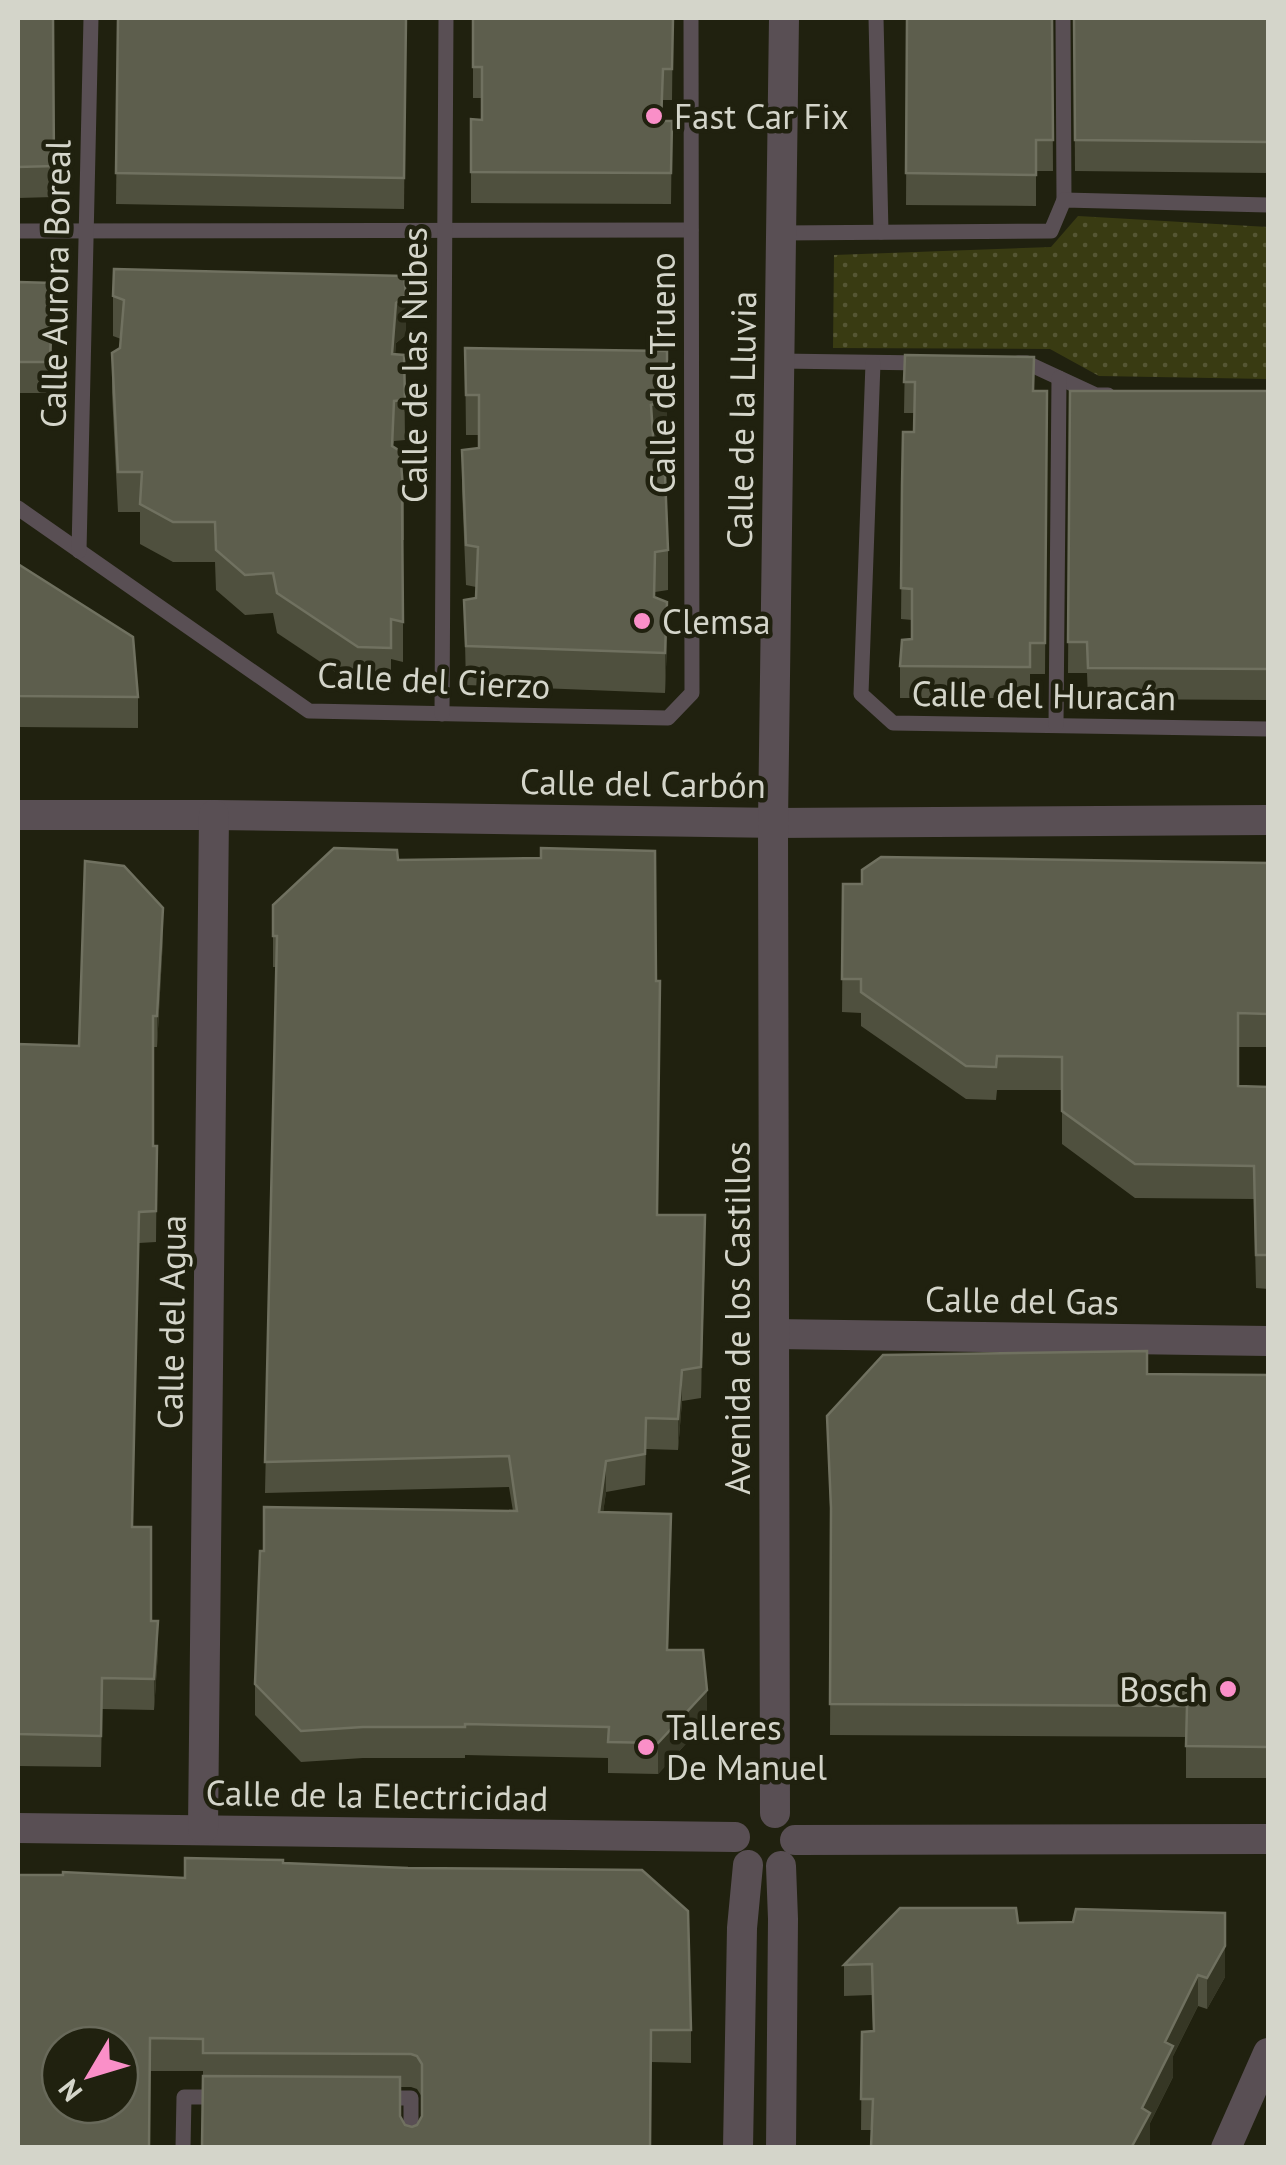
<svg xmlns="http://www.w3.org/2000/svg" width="1286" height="2165" font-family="'PT Sans',sans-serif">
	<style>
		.park { fill: url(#park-dots) }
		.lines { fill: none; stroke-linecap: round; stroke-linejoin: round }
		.lane { stroke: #594f54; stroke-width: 15 }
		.street { stroke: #594f54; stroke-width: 30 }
		.wall { fill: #4f503e; fill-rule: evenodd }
		.shaded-wall { fill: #363725 }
		.building { fill: #5d5e4d; stroke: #707160; stroke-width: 2.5; fill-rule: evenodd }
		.poi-dot { fill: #fa8fc8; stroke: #20210f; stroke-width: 4 }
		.labels { text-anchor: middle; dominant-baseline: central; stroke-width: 9; stroke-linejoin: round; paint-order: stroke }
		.poi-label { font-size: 35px; fill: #d4d5ca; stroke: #20210f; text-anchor: start }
		.street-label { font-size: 35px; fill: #d4d5ca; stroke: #20210f }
	</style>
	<defs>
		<pattern id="park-dots" width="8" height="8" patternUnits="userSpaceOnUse" patternTransform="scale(2.5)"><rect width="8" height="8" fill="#393b12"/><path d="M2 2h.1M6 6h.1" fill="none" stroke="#555633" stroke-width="1.8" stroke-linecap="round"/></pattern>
	</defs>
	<rect width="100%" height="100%" fill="#20210f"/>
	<!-- park -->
	<polygon class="park" points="1078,216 1268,227 1268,379 1099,376 1050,349 833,348 834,255 1051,247"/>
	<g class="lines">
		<!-- lane -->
		<g class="lane">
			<polyline points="876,18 881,232"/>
			<polyline points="1063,18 1064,200"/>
			<polyline points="18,231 691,230"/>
			<polyline points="781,233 1051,231 1064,200 1268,205"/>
			<polyline points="779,361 925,363"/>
			<polyline points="873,363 861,694 893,723 1268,729"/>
			<polyline points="1018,363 1027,363 1096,395 1108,395"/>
			<polyline points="18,508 309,711 668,718 692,693 691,18"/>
			<polyline points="79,551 91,18"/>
			<polyline points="442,714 446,18"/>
			<polyline points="1056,725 1059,378"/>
			<polyline points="380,2098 411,2098 411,2148"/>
			<polyline points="183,2148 184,2097 222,2097"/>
		</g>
		<!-- street -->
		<g class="street">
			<polyline points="18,815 214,815 773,823 1268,820"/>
			<polyline points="775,1334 1268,1341"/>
			<polyline points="775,1813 773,823 784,18"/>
			<polyline points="18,1828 735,1837"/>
			<polyline points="203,1829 214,815"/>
			<polyline points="795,1840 1268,1839"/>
			<polyline points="738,2148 742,1928 748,1865"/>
			<polyline points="781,2148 783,1919 781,1866"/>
			<polyline points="1226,2148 1268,2053"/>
		</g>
	</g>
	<!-- wall -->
	<g class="wall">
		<polygon points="18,18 53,18 54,197 18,198"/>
		<polygon points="118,18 406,18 404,209 116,204"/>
		<polygon points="473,18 673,18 672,100 663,100 662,121 672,121 671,204 471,203 471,119 482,120 482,98 473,98"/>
		<polygon points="907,18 1052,18 1053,171 1036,171 1036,206 906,205"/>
		<polygon points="1074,18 1268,18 1268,173 1075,171"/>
		<polygon points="18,282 53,314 50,393 18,393"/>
		<polygon points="113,296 406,335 396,343 395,355 404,355 405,440 394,441 393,447 404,500 404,540 403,540 403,662 391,659 391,688 358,687 277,633 273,613 245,615 216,590 215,562 173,562 140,544 140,512 118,512 112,393 112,353 120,348 121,339 113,336"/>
		<polygon points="465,348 667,440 653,445 668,550 668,590 655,592 655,597 667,642 665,693 466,685 464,600 476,598 476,587 466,585 462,490 462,450 479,448 479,435 466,435"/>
		<polygon points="905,355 1034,391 1047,391 1045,674 1030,674 1030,698 900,698 900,666 912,639 912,620 901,619 903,432 914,432 914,413 904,413"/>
		<polygon points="1070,391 1268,391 1268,700 1088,699 1087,673 1068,673"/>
		<polygon points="18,564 138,697 138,728 18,727"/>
		<polygon points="398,860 657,1215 705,1246 701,1398 682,1401 678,1450 646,1449 645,1485 606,1492 603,1512 671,1545 668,1650 707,1721 658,1774 608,1773 608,1758 465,1755 465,1758 363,1758 301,1762 255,1715 255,1684 513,1511 509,1487 265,1493 276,967 273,967 273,905"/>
		<polygon points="1268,863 1268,1047 1238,1047 1238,1086 1268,1087 1268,1289 1256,1288 1254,1199 1135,1198 1062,1144 1062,1090 997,1090 996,1100 966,1099 861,1026 861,1013 842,1012 843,884"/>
		<polygon points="163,939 157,1047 153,1047 153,1146 157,1146 156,1242 139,1243 132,1527 158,1652 154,1710 102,1709 101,1767 18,1766 18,1044 79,1046"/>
		<polygon points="1147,1374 1268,1375 1268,1778 1186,1778 1186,1737 830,1735 831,1536 827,1416"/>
		<path d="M283 1863 691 2030V2063L651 2062 650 2148H202L203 2071H150L18 2148 185 1878ZM400 2087H411L417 2089 422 2097V2116L417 2125 412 2127 405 2125 400 2116Z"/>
		<polygon points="1018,1923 1225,1977 1207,2009 1198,2006 1173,2056 1173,2077 1150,2123 1150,2144 1148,2148 871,2148 872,2130 861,2130 862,2032 873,2031 872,1995 844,1996 844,1965"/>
	</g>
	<!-- shaded-wall -->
	<g class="shaded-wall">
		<polygon points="53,283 53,314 50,393 50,362"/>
		<polygon points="406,295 406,335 396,343 392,394 392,354 396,303"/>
		<polygon points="667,391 667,440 651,445 651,405"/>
		<polygon points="667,602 667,642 665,693 665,653"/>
		<polygon points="163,908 163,939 157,1047 157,1016"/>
		<polygon points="705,1215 705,1246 701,1398 701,1367"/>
		<polygon points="682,1370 682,1401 678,1450 678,1419"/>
		<polygon points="606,1461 606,1492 599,1543 599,1512"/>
		<polygon points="158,1621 158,1652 154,1710 154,1679"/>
		<polygon points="707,1690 707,1721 658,1774 658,1743"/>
		<polygon points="1225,1946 1225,1977 1207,2009 1207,1978"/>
		<polygon points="1198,1975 1198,2006 1173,2056 1173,2077 1150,2123 1150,2144 1148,2148 1131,2148 1142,2108 1165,2042"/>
	</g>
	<!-- building -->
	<g class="building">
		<polygon points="18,18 53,18 54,166 18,167"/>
		<polygon points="118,18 406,18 404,178 116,173"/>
		<polygon points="473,18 673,18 672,69 663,69 661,121 672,121 671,173 471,172 471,119 482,120 482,67 473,67"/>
		<polygon points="907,18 1052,18 1053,140 1036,140 1036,175 906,173"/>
		<polygon points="1074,18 1268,18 1268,142 1075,140"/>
		<polygon points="114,269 404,276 406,295 396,303 392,354 404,355 405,400 394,401 392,446 400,451 404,500 402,500 403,622 391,619 391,648 358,647 277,593 273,573 245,575 216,550 215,522 173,522 140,504 142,472 118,472 112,353 120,348 124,300 113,296"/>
		<polygon points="18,282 53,283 50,362 18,362"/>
		<polygon points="465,348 667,351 667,400 651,405 654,450 664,450 668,550 655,552 654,597 667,602 665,653 466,646 464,600 476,598 478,547 466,545 462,450 479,448 479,395 466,395"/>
		<polygon points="905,355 1034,357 1033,391 1047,391 1045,643 1030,643 1030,667 900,666 902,640 912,639 912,589 901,588 902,486 903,432 914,432 915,382 904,382"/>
		<polygon points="1070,391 1268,391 1268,669 1088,668 1087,642 1068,642"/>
		<polygon points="18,564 133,637 138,697 18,696"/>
		<polygon points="334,848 397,850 398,860 541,858 541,848 655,851 656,981 660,981 657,1215 705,1215 701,1367 682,1370 678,1419 646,1418 645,1454 606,1461 599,1512 671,1514 667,1650 703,1650 707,1690 658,1743 608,1742 609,1727 465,1724 465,1727 363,1727 301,1731 255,1684 260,1551 264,1551 264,1507 517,1511 509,1456 265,1462 277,936 273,936 273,905"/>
		<polygon points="881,857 1268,863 1268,1014 1238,1013 1238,1086 1268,1087 1268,1255 1256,1255 1254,1166 1135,1164 1062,1111 1062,1057 997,1056 996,1067 966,1066 861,992 861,979 842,979 843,884 862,884 862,870"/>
		<polygon points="85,861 124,866 163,908 157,1016 153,1016 153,1146 157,1146 156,1211 139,1212 132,1527 151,1527 151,1621 158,1621 154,1679 102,1678 101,1736 18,1734 18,1044 79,1046"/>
		<polygon points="1147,1351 1147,1374 1268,1375 1268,1747 1186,1746 1187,1706 830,1704 831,1508 827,1416 883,1355"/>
		<path d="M185 1858 283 1860V1863L408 1868 642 1870 688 1911 691 2030H651L650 2148H202L203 2076 400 2077V2116L405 2125 412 2127 417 2125 422 2116V2064L417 2056 411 2054 203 2053V2039L150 2038 149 2148H18V1875H63V1872L185 1878ZM60 2045H120V2105H60Z"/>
		<polygon points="900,1908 1016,1908 1018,1923 1073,1922 1076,1909 1225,1913 1225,1946 1207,1978 1198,1975 1165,2042 1173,2046 1142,2108 1150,2113 1131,2148 871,2148 873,2099 861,2099 862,2032 874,2031 872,1964 844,1965"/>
	</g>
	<!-- markers -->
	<g class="poi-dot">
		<circle cx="654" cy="116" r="10"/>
		<circle cx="642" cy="621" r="10"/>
		<circle cx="1228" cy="1689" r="10"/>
		<circle cx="646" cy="1747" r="10"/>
	</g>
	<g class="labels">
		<!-- poi labels -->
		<g class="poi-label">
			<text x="674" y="116">Fast Car Fix</text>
			<text x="662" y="621">Clemsa</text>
			<text x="1208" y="1689" text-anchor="end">Bosch</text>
			<text x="666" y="1727">Talleres<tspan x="666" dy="40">De Manuel</tspan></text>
		</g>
		<!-- street labels -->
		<g class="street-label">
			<text transform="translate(55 284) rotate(-89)">Calle Aurora Boreal</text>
			<text transform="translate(414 365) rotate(-90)">Calle de las Nubes</text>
			<text transform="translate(662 373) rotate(-90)">Calle del Trueno</text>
			<text transform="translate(741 420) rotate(-89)">Calle de la Lluvia</text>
			<text transform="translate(434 680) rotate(3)">Calle del Cierzo</text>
			<text transform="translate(1044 695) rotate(1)">Calle del Huracán</text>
			<text transform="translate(643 783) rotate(1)">Calle del Carbón</text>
			<text transform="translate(1022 1300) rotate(1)">Calle del Gas</text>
			<text transform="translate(737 1318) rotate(-90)">Avenida de los Castillos</text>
			<text transform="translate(171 1322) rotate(-89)">Calle del Agua</text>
			<text transform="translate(377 1795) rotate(1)">Calle de la Electricidad</text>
		</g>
	</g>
	<!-- border -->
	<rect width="1286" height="2165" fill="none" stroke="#d4d5ca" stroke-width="40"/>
	<!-- north arrow -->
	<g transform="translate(90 2075) rotate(232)"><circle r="48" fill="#20210f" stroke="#68695a" stroke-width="2.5"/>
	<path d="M0-8L18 38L0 25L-18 38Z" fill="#fa8fc8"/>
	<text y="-15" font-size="28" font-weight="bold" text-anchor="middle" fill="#d4d5ca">N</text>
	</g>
</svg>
